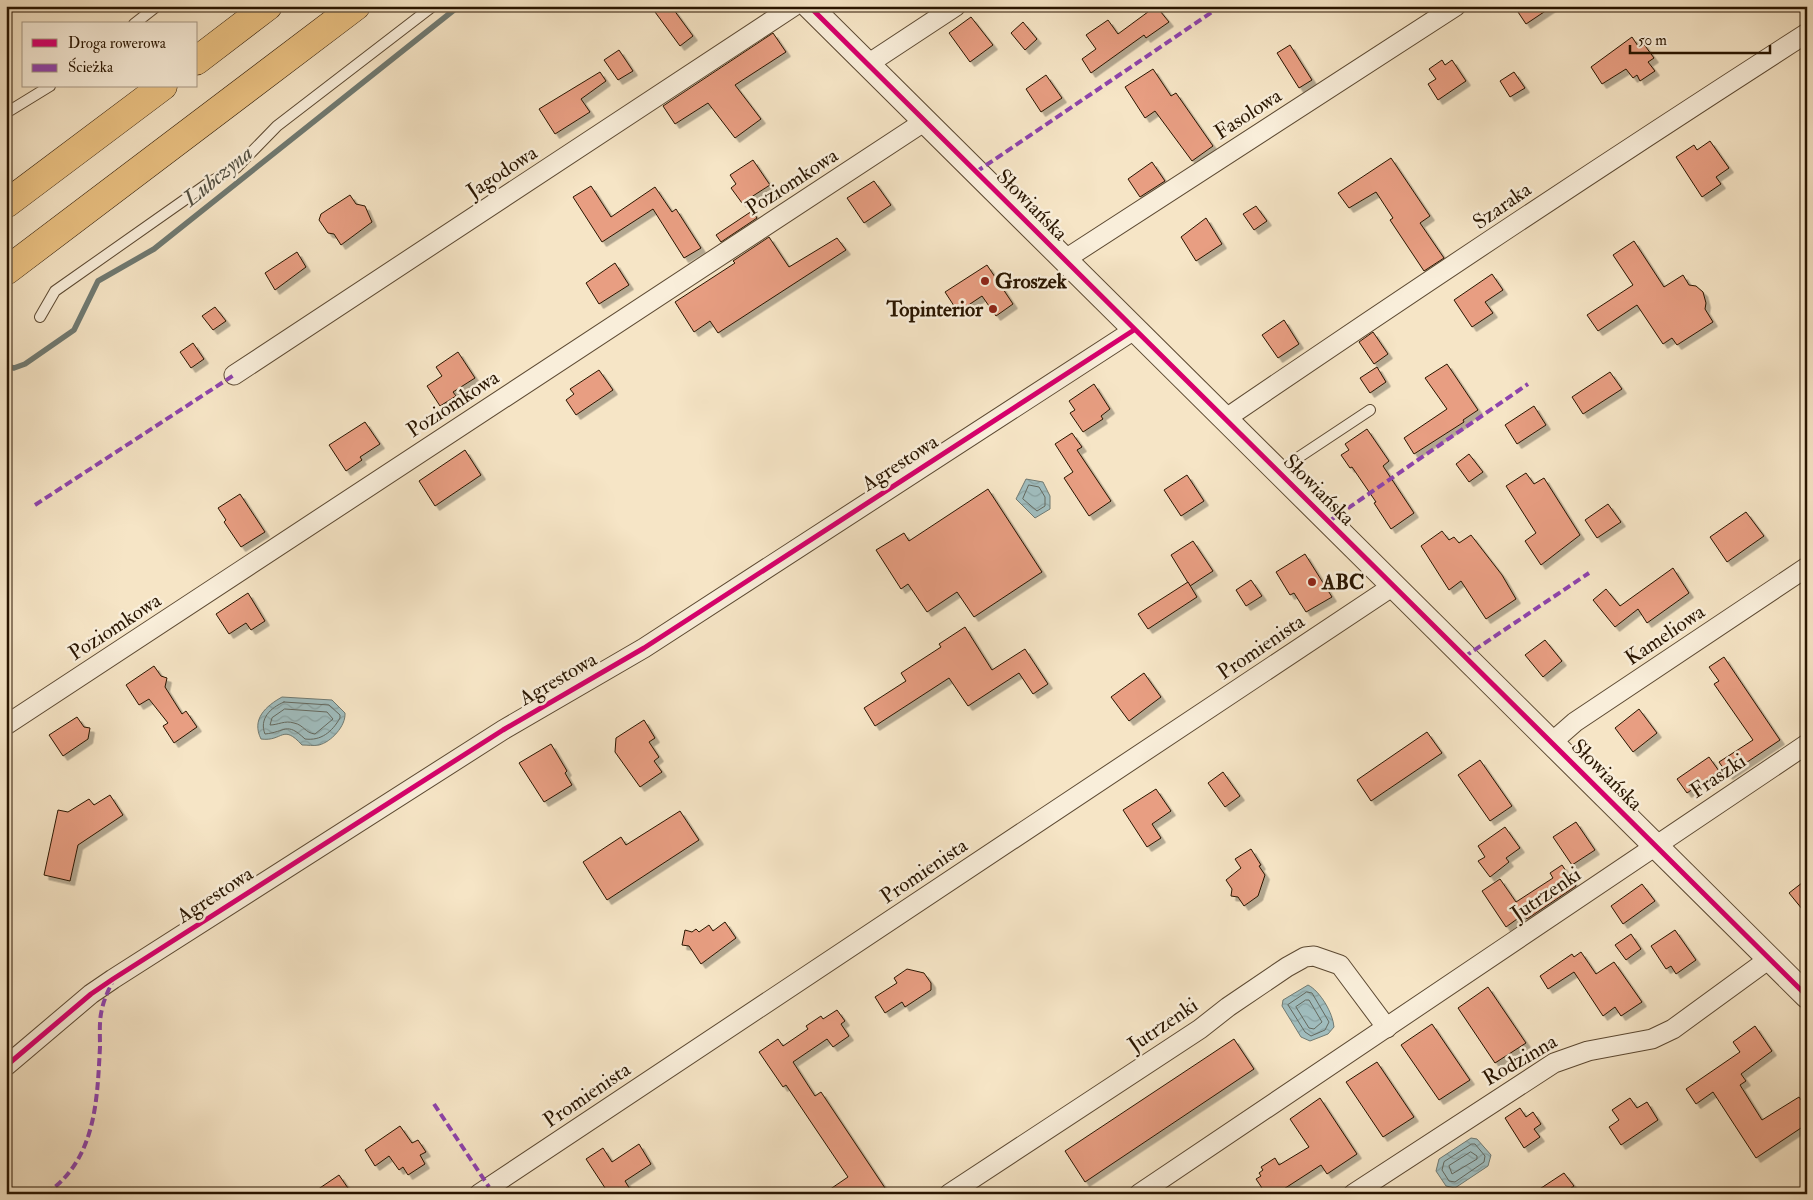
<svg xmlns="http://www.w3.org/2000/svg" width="1813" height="1200" font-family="'IM FELL Double Pica',serif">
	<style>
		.water { fill: url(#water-waves); stroke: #707a72 }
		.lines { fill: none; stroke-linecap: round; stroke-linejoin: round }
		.shore { stroke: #64695f; stroke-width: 1 }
		.stream { stroke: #707a72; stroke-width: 5.5 }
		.building { fill: #e89e82; stroke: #291500; filter: url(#shadow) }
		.service-casing { stroke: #5c4932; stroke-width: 12 }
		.minor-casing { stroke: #5c4932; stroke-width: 21 }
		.tertiary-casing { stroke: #5c4932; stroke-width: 26 }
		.motorway-casing { stroke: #291500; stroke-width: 29 }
		.service { stroke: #f9eeda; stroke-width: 10 }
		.minor { stroke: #f9eeda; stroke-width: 19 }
		.tertiary { stroke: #f9eeda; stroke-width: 24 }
		.motorway { stroke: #ebc283; stroke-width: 28 }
		.quiet { stroke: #8e44ad; stroke-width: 4; stroke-dasharray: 8 4; stroke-linecap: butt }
		.cycleway-casing { stroke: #f9eeda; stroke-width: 8 }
		.cycleway { stroke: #d6006c; stroke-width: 5 }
		.poi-dot { fill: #8f2418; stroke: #f9eeda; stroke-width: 2 }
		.labels { text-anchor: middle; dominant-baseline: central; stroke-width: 5; stroke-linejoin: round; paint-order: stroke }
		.street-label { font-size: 21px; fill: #291500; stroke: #f9eeda }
		.poi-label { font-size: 21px; font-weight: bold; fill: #291500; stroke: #f9eeda; text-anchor: start }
		.water-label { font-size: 22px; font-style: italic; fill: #535042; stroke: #f9eeda }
	</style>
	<defs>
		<pattern id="water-waves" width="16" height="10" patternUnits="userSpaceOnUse" patternTransform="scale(1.25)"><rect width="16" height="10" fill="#a0bdbe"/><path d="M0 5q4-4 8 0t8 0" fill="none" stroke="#8aa2a2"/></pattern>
		<filter id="shadow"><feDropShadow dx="4.5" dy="4.5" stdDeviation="0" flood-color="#0004"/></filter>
	</defs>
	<rect width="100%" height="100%" fill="#f6e5c6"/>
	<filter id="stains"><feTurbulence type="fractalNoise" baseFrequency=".004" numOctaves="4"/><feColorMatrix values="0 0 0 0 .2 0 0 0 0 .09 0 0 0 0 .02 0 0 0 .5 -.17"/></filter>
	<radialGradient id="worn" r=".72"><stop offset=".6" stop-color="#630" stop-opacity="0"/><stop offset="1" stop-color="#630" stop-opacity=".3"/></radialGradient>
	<!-- water -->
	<g class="water">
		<polygon points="1026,479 1043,482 1050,496 1050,509 1035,518 1016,499"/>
		<path d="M282 697 332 700 345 713C346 726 331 742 319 745 314 746 307 745 302 745 282 723 283 742 261 739 251 719 266 706 282 697Z"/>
		<path d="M1308 985C1320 991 1333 1013 1334 1027L1328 1034 1310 1041 1301 1037 1282 1006 1283 1000Z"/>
		<polygon points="1471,1138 1477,1139 1491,1155 1488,1166 1455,1188 1446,1186 1436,1171 1439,1159"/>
	</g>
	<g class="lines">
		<!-- shore -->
		<g class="shore">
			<polygon points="1029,485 1039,487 1045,497 1045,506 1037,511 1023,499"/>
			<path d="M284 702 329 705 340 715V718C332 732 321 741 305 739 286 721 286 732 265 734 259 719 270 708 284 702Z"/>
			<path d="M285 709 327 712 333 719 315 734C305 733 304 725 294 723 285 720 278 725 270 725L272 718Z"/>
			<polygon points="1307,992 1312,993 1329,1022 1325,1030 1311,1036 1305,1032 1288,1005"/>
			<polygon points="1306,1000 1309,1000 1322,1022 1314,1029 1309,1028 1296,1007"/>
			<polygon points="1472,1144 1475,1144 1485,1156 1484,1162 1455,1182 1449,1181 1442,1170 1444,1162"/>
			<polygon points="1471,1152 1477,1156 1477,1159 1452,1174 1449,1166"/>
		</g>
		<!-- stream -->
		<polyline class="stream" points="6,366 14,368 25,364 74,330 98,281 154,249 459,6"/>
	</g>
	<!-- building -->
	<g class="building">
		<polygon points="663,6 671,6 693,36 680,46 655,12"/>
		<polygon points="1156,6 1169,22 1146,38 1144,35 1091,73 1082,59 1096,49 1086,35 1108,20 1118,34"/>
		<polygon points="1514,6 1553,6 1526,24"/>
		<polygon points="971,17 993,45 970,62 949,33"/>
		<polygon points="1023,22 1037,39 1025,50 1011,33"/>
		<polygon points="773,33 786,52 735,85 761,119 735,138 708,103 675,124 663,106"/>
		<polygon points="1632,37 1638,46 1643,43 1654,58 1648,62 1655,71 1640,81 1637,75 1633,78 1626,69 1602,84 1591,67"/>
		<polygon points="1290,45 1312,80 1299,88 1277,53"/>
		<polygon points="619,50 633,71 618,80 604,60"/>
		<polygon points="1442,60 1445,65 1452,60 1466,81 1438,100 1428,84 1436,79 1429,69"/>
		<polygon points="1153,69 1171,96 1176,93 1213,146 1192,161 1155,111 1145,118 1125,87"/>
		<polygon points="600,72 606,81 581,99 590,112 555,134 539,109"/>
		<polygon points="1514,72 1525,88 1510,97 1500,81"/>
		<polygon points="1046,75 1062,98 1041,112 1026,89"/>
		<polygon points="1710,141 1729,168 1716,177 1721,184 1702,197 1676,157 1694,145 1697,150"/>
		<polygon points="1391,158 1430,216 1420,223 1444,258 1424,271 1390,220 1393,218 1376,192 1349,208 1338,193"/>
		<polygon points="753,160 770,185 742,203 731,188 736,184 730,175"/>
		<polygon points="1152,162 1165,181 1140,197 1128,179"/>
		<polygon points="874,181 891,205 864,223 847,198"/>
		<polygon points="591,186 611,217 655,187 672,212 676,209 701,248 684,258 653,209 602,242 573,197"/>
		<polygon points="350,195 356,204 365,206 372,222 341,245 334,234 328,233 319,220 321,214"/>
		<polygon points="1256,206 1267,221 1254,230 1243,214"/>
		<polygon points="752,211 757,218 721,242 716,235"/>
		<polygon points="1206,218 1222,244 1196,261 1181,237"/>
		<polygon points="769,237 789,267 837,238 846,250 718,333 710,321 694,332 675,302 735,263 733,261"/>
		<polygon points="1634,241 1664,287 1683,275 1689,285 1696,286 1703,292 1706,303 1705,309 1713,322 1677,345 1672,338 1663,344 1637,305 1598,331 1587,315 1633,285 1613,255"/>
		<polygon points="297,252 306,267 275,290 265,273"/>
		<polygon points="615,263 629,285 599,304 586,283"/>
		<polygon points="987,265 1013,304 996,316 982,296 958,312 945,292"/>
		<polygon points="1492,274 1503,290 1485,302 1493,313 1472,327 1454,300"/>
		<polygon points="215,307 226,321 213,330 202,316"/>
		<polygon points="1284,320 1299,344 1278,358 1262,335"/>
		<polygon points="1373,332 1388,354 1374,364 1359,342"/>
		<polygon points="193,343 204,359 191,368 180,352"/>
		<polygon points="458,352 475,378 453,392 456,396 440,406 427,386 442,376 436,367"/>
		<polygon points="1447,364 1478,410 1463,420 1464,422 1414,454 1404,438 1447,409 1425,378"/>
		<polygon points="1377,367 1386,382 1370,393 1360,378"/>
		<polygon points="599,370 613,390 576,415 566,400 574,394 570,389"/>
		<polygon points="1610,372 1622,389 1583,414 1572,397"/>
		<polygon points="1094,384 1110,409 1101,416 1103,419 1083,432 1070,413 1075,410 1069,401"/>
		<polygon points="1534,406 1546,425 1517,444 1505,425"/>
		<polygon points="365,422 380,444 360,457 362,460 346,471 329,445"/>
		<polygon points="1367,429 1389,461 1383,466 1414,513 1391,529 1374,503 1376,502 1352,467 1350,468 1341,455 1349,450 1345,444"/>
		<polygon points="1072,433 1082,447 1077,450 1111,501 1089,516 1064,478 1073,472 1055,444"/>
		<polygon points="465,450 481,475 435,506 419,481"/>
		<polygon points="1469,454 1483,472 1469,482 1456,464"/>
		<polygon points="1526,473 1534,484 1544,478 1580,535 1541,565 1525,541 1536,533 1506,486"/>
		<polygon points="1187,475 1204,501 1181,516 1164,490"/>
		<polygon points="988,489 1042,572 974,617 957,592 927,612 908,584 901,589 876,550 904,533 909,541"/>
		<polygon points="240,494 265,532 241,547 224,522 226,520 218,508"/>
		<polygon points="1608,504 1621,522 1597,538 1585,520"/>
		<polygon points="1746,512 1764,536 1727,562 1710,537"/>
		<polygon points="1442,531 1449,540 1454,537 1459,543 1471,535 1502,575 1516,599 1486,619 1461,581 1449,590 1421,546"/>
		<polygon points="1193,541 1213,571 1190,586 1171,555"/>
		<polygon points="1305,554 1332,597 1306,612 1294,593 1290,595 1276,572"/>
		<polygon points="1673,568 1689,593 1647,623 1638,609 1615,627 1593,600 1606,589 1620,606"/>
		<polygon points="1251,580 1262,596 1246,606 1236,590"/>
		<polygon points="1188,582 1197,597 1148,629 1138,614"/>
		<polygon points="248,593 265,621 251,630 246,623 229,634 216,614"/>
		<polygon points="965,627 992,670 1025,649 1048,684 1033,694 1019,673 968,706 949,678 875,726 864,708 906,681 901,673 941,647 939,644"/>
		<polygon points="1545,640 1562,661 1543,677 1525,655"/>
		<polygon points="1724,657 1780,740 1728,775 1719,762 1753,740 1714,684 1719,681 1709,667"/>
		<polygon points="154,666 161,676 167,678 165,687 182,714 186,711 197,727 174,743 163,726 168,723 149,699 139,705 126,685"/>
		<polygon points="1144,673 1161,697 1129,721 1111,697"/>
		<polygon points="1639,709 1657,733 1633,752 1615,728"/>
		<polygon points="77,717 84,727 90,728 88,739 63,756 49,735"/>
		<polygon points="644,720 655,738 649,742 659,757 654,761 662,772 640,787 615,752 616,738"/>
		<polygon points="1427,732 1442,753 1371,801 1357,780"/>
		<polygon points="551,744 567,771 565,773 572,785 544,802 519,763"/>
		<polygon points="1709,757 1719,771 1687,793 1677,779"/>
		<polygon points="1480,760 1512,806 1490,821 1458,775"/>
		<polygon points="1223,772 1240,796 1225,807 1208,783"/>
		<polygon points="1156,789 1171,811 1152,824 1161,838 1147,847 1123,810"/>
		<polygon points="110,795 123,815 78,845 70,881 44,875 58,810 68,812 89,799 94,805"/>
		<polygon points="680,811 699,840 607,900 583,862 621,837 626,845"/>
		<polygon points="1576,822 1595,850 1572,865 1553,837"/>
		<polygon points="1505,827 1520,848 1506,858 1509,862 1490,877 1478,861 1485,857 1478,846"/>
		<polygon points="1251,849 1261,865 1259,866 1265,875 1258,896 1244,906 1238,897 1231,896 1232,889 1226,880 1241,868 1235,859"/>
		<polygon points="1562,865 1576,886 1527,919 1524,914 1506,927 1482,891 1500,879 1516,902 1553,878 1550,873"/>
		<polygon points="1807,879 1807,915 1789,893"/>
		<polygon points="1642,884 1655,901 1623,924 1611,906"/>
		<polygon points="725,922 736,938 701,964 689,946 682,945 685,930 692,932 696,929 699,932 709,925 713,931"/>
		<polygon points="1675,930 1696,960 1676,974 1671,966 1666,969 1651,946"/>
		<polygon points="1631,934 1641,949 1626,960 1615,945"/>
		<polygon points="1581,952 1596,974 1614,962 1642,1002 1621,1016 1615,1007 1603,1016 1574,972 1548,989 1540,976 1572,954 1574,957"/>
		<polygon points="907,969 924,973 931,983 931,990 905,1007 902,1002 885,1013 875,997 897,983 894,978"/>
		<polygon points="1488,987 1526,1043 1495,1063 1458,1008"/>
		<polygon points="837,1010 845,1021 841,1024 849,1036 833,1047 827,1039 793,1062 815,1096 821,1092 885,1188 876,1194 823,1194 848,1177 786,1085 783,1087 759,1052 778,1039 783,1046 808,1029 806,1026 821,1016 823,1019"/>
		<polygon points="1432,1024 1470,1080 1439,1100 1401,1045"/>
		<polygon points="1755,1026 1772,1051 1741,1074 1746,1081 1740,1085 1762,1120 1799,1097 1807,1108 1807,1124 1756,1158 1713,1092 1696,1104 1686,1089 1740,1052 1733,1042"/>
		<polygon points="1234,1039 1254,1069 1085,1182 1065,1151"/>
		<polygon points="1377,1062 1414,1117 1383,1137 1346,1082"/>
		<polygon points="1320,1098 1357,1154 1327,1174 1321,1165 1276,1194 1266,1194 1256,1179 1261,1176 1259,1173 1263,1170 1261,1167 1275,1158 1279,1165 1309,1147 1290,1119"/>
		<polygon points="1630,1098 1637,1108 1647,1102 1658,1120 1621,1145 1609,1127 1619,1120 1612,1110"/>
		<polygon points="1520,1108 1526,1117 1533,1112 1541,1124 1534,1129 1540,1137 1524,1148 1505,1118"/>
		<polygon points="400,1126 412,1143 418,1140 426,1152 420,1155 425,1164 408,1175 403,1167 399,1170 389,1156 375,1166 365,1150"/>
		<polygon points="639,1144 651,1164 625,1181 633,1194 609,1194 586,1159 603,1148 612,1162"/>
		<polygon points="1564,1173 1574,1186 1563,1194 1532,1194"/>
		<polygon points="339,1175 352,1194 311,1194"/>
	</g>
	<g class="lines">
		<defs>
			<g id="service">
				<polyline points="134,24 157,6"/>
				<polyline points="6,113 50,86"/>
				<polyline points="40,317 55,291 210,182 236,168 277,126 433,6"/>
				<polyline points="1278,471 1370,410"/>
			</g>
			<g id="minor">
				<polyline points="868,64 956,6"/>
				<polyline points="1064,260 1456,6"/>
				<polyline points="234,375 794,6"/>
				<path d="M1225 419C1417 288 1611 159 1807 33"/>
				<polyline points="6,725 925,121"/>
				<polyline points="1551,743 1575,722 1807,567"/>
				<polyline points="6,1066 91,994 113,979 503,730 644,648 1134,330"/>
				<polyline points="479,1194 1393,586"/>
				<polyline points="949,1194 1200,1029 1228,1007 1287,967 1305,957 1314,956 1340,965 1387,1028"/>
				<polyline points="1139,1194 1807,744"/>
				<polyline points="1353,1194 1554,1063 1588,1051 1652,1039 1673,1029 1769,959"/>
			</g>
			<polyline id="tertiary" points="809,6 1807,996"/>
			<g id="motorway">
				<polyline points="196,61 268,6"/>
				<polyline points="6,204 163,86"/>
				<polyline points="6,271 356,6"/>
			</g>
		</defs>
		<!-- service casing -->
		<use href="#service" class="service-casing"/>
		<!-- minor casing -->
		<use href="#minor" class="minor-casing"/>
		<!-- tertiary casing -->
		<use href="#tertiary" class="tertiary-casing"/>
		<!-- motorway casing -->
		<use href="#motorway" class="motorway-casing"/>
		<!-- service -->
		<use href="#service" class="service"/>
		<!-- minor -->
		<use href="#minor" class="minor"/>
		<!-- tertiary -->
		<use href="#tertiary" class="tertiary"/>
		<!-- motorway -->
		<use href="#motorway" class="motorway"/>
		<!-- quiet -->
		<g class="quiet">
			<polyline points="976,172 1221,6"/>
			<polyline points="35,505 234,375"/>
			<polyline points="1328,522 1528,384"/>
			<polyline points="1464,657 1589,573"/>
			<polyline points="434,1104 489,1187"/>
			<path d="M46 1194C96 1159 97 1102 100 1047 100 1034 99 1020 102 1009 104 999 109 989 113 980"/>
		</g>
		<defs>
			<g id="cycleway">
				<polyline points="809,6 1807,996"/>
				<polyline points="6,1066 91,994 113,979 503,730 644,648 1134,330"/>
			</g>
		</defs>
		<!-- cycleway casing -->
		<use href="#cycleway" class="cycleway-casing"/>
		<!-- cycleway -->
		<use href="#cycleway" class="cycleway"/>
	</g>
	<!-- markers -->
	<g class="poi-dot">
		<circle cx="985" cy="281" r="5"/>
		<circle cx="993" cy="309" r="5"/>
		<circle cx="1312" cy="582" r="5"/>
	</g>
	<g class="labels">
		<!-- street labels -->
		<g class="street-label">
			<text transform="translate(1248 114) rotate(-33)">Fasolowa</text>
			<text transform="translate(502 172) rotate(-33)">Jagodowa</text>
			<text transform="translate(792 182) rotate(-33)">Poziomkowa</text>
			<text transform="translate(1032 205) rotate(45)">Słowiańska</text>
			<text transform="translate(1502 206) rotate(-35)">Szaraka</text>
			<text transform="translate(453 404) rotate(-33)">Poziomkowa</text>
			<text transform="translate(900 463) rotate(-33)">Agrestowa</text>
			<text transform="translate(1319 490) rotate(45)">Słowiańska</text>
			<text transform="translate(115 627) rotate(-33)">Poziomkowa</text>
			<text transform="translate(1665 635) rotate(-34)">Kameliowa</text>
			<text transform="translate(1261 647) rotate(-34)">Promienista</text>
			<text transform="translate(558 679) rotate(-30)">Agrestowa</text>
			<text transform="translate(1607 775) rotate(45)">Słowiańska</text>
			<text transform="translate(1718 776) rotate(-34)">Fraszki</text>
			<text transform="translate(924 871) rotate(-34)">Promienista</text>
			<text transform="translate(1546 894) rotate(-34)">Jutrzenki</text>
			<text transform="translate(215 895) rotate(-33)">Agrestowa</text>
			<text transform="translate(1163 1025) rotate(-34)">Jutrzenki</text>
			<text transform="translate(1520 1060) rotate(-30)">Rodzinna</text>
			<text transform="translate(587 1095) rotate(-34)">Promienista</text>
		</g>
		<!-- poi labels -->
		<g class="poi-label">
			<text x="995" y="281">Groszek</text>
			<text x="983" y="309" text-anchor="end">Topinterior</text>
			<text x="1322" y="582">ABC</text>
		</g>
		<!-- water labels -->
		<g class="water-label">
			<text transform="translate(218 176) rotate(-39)">Lubczyna</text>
		</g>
	</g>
	<!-- margin -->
	<rect width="1813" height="1200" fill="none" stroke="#f6e5c6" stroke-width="25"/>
	<rect x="8" y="8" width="1798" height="1185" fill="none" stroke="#291500" stroke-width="2.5"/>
	<rect x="12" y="12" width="1788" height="1175" fill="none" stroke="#291500"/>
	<!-- legend -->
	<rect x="22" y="22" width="175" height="65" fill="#f9eeda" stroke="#a69783"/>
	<rect x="32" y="39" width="25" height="8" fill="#d6006c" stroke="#a69783"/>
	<text x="68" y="48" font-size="15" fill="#291500">Droga rowerowa</text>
	<rect x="32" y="64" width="25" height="8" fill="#8e44ad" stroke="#a69783"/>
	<text x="68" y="72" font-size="15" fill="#291500">Ścieżka</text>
	<!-- scale -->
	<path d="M1630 45v8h140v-8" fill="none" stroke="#291500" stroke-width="2.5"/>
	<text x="1638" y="45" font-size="15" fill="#291500" stroke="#f9eeda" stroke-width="4" paint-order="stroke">50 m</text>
	<rect width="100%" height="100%" filter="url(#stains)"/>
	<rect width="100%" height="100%" fill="url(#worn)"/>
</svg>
